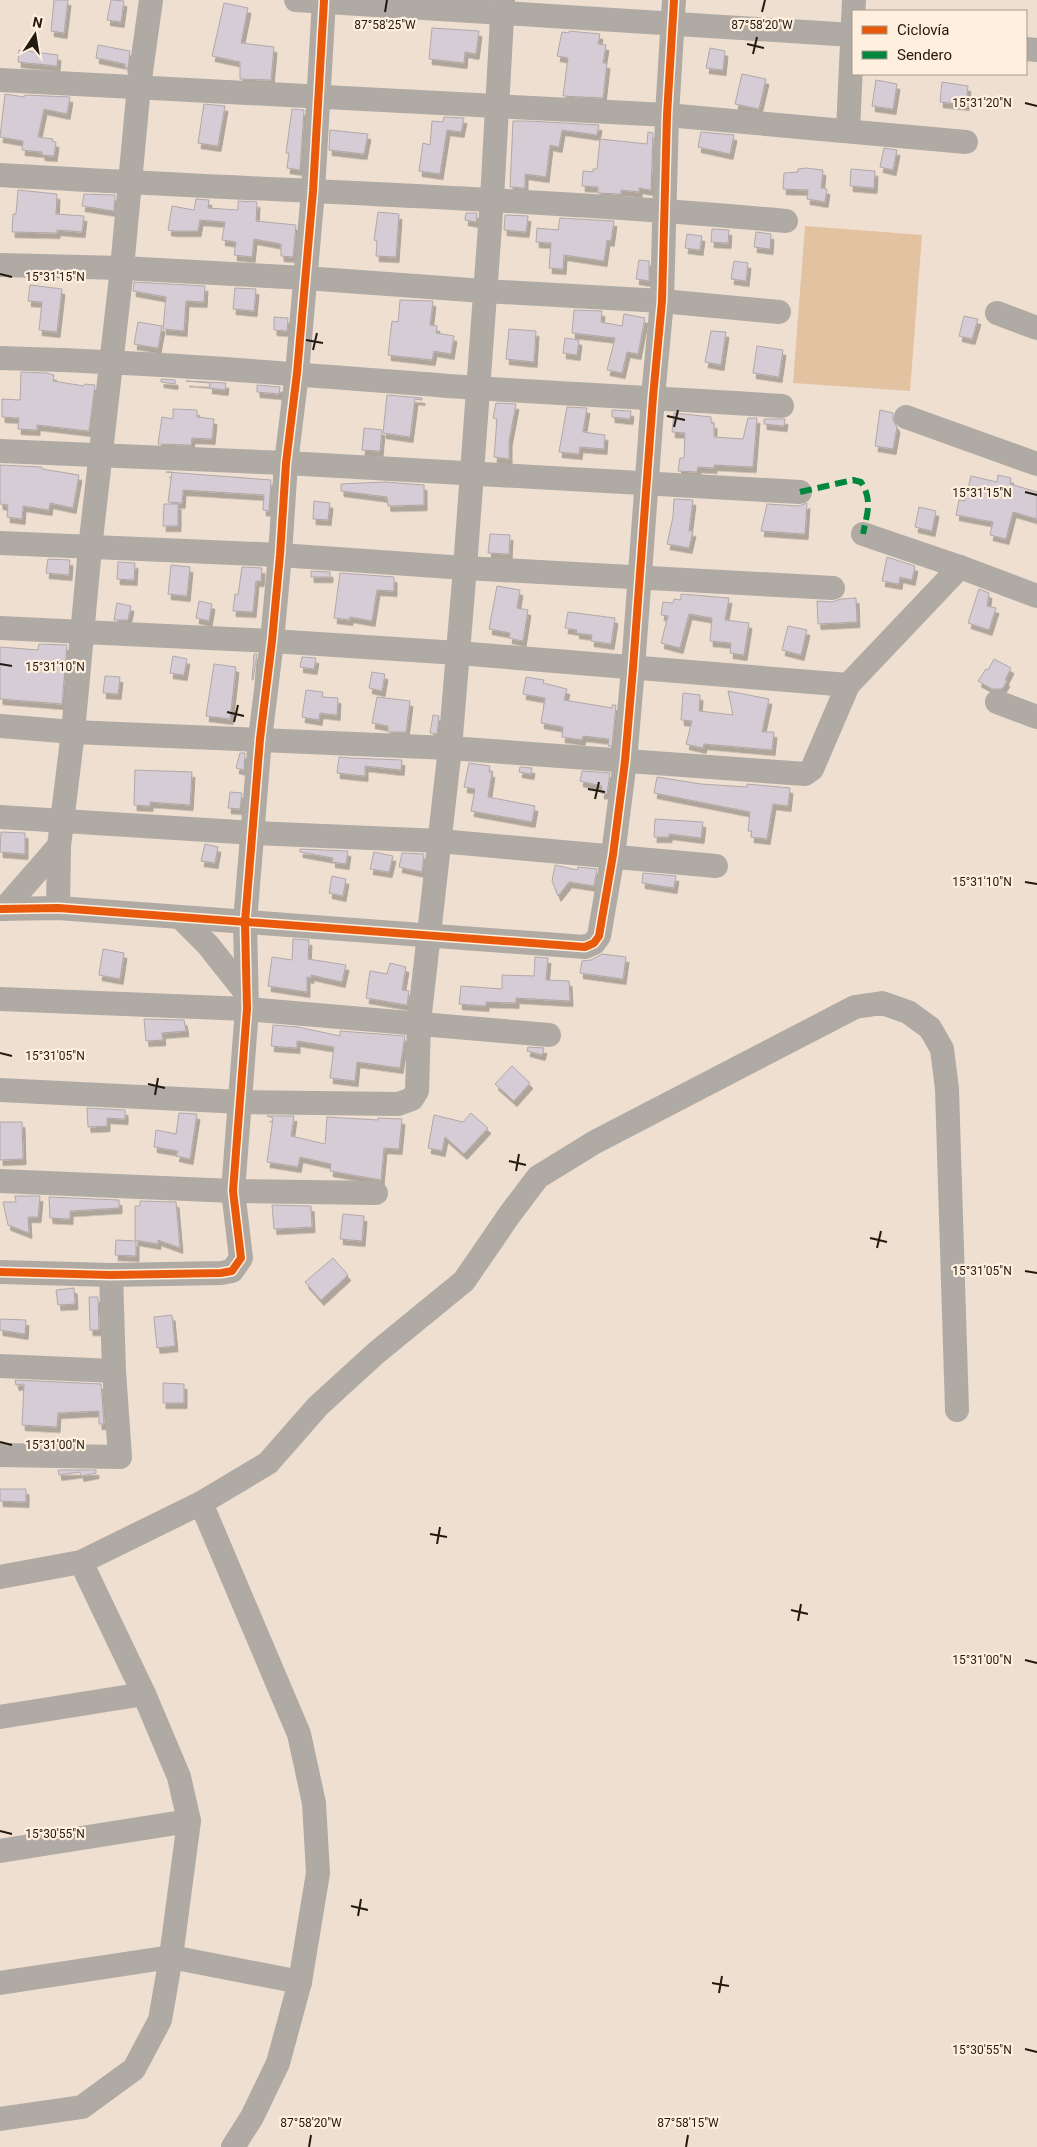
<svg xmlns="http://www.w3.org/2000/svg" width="1037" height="2147" font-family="Roboto,sans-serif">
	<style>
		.pitch { fill: #e3c2a1 }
		.building { fill: #d6ccd5; stroke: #b0a8a8; filter: url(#shadow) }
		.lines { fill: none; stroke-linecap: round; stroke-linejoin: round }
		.minor { stroke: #afaaa4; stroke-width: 24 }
		.quiet { stroke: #00873e; stroke-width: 6; stroke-dasharray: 12 6; stroke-linecap: butt }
		.cycleway-casing { stroke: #ffefdf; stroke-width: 11 }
		.cycleway { stroke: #e8590c; stroke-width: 8 }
		.ticks { fill: none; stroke: #22190f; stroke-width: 2 }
		.ticks-label { font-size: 12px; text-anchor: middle; fill: #22190f; stroke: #ffefdf; stroke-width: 4.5; stroke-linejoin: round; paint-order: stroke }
	</style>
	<defs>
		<filter id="shadow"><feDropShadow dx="3" dy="5.5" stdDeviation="0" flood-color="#0004"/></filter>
	</defs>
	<rect width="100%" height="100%" fill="#eedfd1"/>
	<!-- pitch -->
	<polygon class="pitch" points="805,226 922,235 910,391 793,383"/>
	<!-- building -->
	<g class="building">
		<polygon points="54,0 68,0 64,33 51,31"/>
		<polygon points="111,0 124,1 121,22 107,20"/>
		<polygon points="224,3 248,8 241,43 274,47 271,80 240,79 240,62 212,56"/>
		<polygon points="432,28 479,31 476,54 465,52 464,63 429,59"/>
		<polygon points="569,31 600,34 598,44 606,45 603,63 607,63 603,98 563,96 568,58 557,56 562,32 569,33"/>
		<polygon points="98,45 130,51 128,68 125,68 125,64 96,58"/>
		<polygon points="710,48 725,51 723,70 706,68"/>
		<polygon points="19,50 58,55 57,66 18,62"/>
		<polygon points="742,74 766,79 759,109 735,104"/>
		<polygon points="876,80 897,84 893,109 872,106"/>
		<polygon points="942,82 968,86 966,105 940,102"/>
		<polygon points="5,94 24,97 25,95 70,97 67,114 44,109 38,137 53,139 52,141 56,142 54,156 42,155 42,152 22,150 23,141 0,137"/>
		<polygon points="204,104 225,106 218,146 198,143"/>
		<polygon points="292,109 304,110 300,170 287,168 289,153 286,153"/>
		<polygon points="444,117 464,118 461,132 447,130 440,174 419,171 423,143 430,145 432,121 443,122"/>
		<polygon points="513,121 527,121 599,125 597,135 562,130 559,147 550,145 546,177 525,174 525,188 510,187"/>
		<polygon points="330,130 368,134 364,154 329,150"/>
		<polygon points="648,132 653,133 651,190 639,188 639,192 621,190 621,194 598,193 598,187 582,186 583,171 593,172 593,169 597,169 600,139 647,144"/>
		<polygon points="701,132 734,135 730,154 698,147"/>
		<polygon points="884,148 897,150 893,170 880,167"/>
		<polygon points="806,168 823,170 821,188 827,189 825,202 807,199 808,190 783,189 784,173 798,172 798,169"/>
		<polygon points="851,169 875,171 874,188 850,186"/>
		<polygon points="18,190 57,194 56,214 84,216 82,232 57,230 57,233 12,232 13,214 16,214"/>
		<polygon points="84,194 115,195 114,211 82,206"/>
		<polygon points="196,199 209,200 208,208 238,210 238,201 257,202 256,221 296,225 293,257 281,256 281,244 254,239 252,257 234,255 236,242 222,240 225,222 200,220 198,231 173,231 168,230 172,206 194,210"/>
		<polygon points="378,212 399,214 396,257 376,256 377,241 374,240"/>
		<polygon points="466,213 477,213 476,222 465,220"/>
		<polygon points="505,215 528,216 526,232 504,230"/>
		<polygon points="560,218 614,221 611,241 607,240 604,261 564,255 563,269 549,268 551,243 536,242 537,228 558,230"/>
		<polygon points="712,229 729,230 728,243 711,242"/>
		<polygon points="756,232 771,234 770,249 754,247"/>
		<polygon points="687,234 702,236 700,250 685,248"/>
		<polygon points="639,260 649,261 649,281 636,279"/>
		<polygon points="734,261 748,263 746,281 731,279"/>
		<polygon points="134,282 205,286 204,302 186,301 184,331 163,329 166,297 133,291"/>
		<polygon points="30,285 62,289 57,332 39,330 42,302 28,301"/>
		<polygon points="235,288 256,289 254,311 233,309"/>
		<polygon points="400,300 433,301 430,325 437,326 436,333 454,336 451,354 434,351 432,360 388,355 392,321 398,322"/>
		<polygon points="574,310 602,311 601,322 622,326 624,314 645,318 638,354 627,352 622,373 607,370 615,338 572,333"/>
		<polygon points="964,316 978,319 972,339 959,336"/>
		<polygon points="274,317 288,318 287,331 274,330"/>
		<polygon points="138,322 162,326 158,348 134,344"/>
		<polygon points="509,329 536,331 534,362 506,359"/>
		<polygon points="711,331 726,332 721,365 705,362"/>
		<polygon points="565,338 579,340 577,355 563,353"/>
		<polygon points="757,346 783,350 779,377 753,373"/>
		<polygon points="21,372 47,373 54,375 53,381 84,386 85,384 95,385 89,431 37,425 37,430 18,429 19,418 2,417 2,399 20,400"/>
		<polygon points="161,379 175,380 175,384 161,382"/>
		<polygon points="186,381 226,383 225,390 209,388 210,383"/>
		<polygon points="257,385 280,387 279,394 257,392"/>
		<polygon points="387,395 422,398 422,400 415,399 410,437 383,433"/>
		<polygon points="496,403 516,404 509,441 509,459 494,457 497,419 493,418"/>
		<polygon points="567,407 587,408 583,432 605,435 604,449 580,447 579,454 559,452"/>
		<polygon points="173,409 197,410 197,417 214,419 212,439 192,438 191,445 158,444 162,417 173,419"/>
		<polygon points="612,410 631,411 630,419 612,417"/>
		<polygon points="880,410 893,413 893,420 897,427 893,449 875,446"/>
		<polygon points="674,413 711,417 711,423 714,423 714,437 743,439 748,418 757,418 753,467 714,465 714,468 698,467 697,472 678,471 680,458 684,458 685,433 672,432"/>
		<polygon points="764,419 785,419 784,426 764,424"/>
		<polygon points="364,428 382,430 380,451 362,450"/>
		<polygon points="0,465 42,467 42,469 79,475 73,508 50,503 49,510 23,506 22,519 7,517 8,505 0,504"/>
		<polygon points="166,472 271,480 269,511 263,510 264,495 183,490 182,503 168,502 172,472"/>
		<polygon points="998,475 1011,478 1010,484 1037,492 1037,519 1013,512 1006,539 990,535 993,522 956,515 959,500 965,501 971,476 997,482"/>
		<polygon points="385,482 424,485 424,505 388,506 387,497 341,491 341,484"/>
		<polygon points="674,499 693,500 689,531 693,531 689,548 667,544 673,517"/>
		<polygon points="314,501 330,503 328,520 313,519"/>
		<polygon points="807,503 805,534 761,531 767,504 799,506"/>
		<polygon points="164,504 178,504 178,526 163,526"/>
		<polygon points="919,507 936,511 932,531 915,527"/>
		<polygon points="490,534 510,535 509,554 488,553"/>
		<polygon points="887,557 915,566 912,580 900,577 899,584 882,581"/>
		<polygon points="48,559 70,560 69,575 46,573"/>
		<polygon points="118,562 135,563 134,580 117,579"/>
		<polygon points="171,565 190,567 187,596 168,594"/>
		<polygon points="242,567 262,568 261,581 256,581 253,612 233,611 235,594 238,595"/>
		<polygon points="311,571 330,572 330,577 311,577"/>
		<polygon points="340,573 394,577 394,591 377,590 372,621 350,617 350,620 334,618"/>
		<polygon points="497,586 520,590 517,608 528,610 523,641 509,638 510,633 489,629"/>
		<polygon points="979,589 989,593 987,606 996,608 989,630 968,623"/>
		<polygon points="681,594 729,598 725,620 749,623 744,655 730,653 731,643 710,641 712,618 689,614 680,648 661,643 668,616 661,615 663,602 673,603 674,599 681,600"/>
		<polygon points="856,598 857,622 818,624 817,601 832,602 841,599"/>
		<polygon points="199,601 212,604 209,621 196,618"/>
		<polygon points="117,603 131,606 128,620 114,620"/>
		<polygon points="568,612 615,618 611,644 591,641 592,635 576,633 577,630 565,628"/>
		<polygon points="788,626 807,630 801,655 782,650"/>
		<polygon points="39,644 67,645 62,704 0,699 0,647 38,650"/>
		<polygon points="254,654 257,654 253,680 252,680"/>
		<polygon points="173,656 187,659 184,675 170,673"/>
		<polygon points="302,657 316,658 314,669 300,667"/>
		<polygon points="994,659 1011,668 1005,680 1007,681 1002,689 992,689 978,681 986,669 988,670"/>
		<polygon points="214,664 236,667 230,719 206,716"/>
		<polygon points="372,672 385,674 382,691 369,688"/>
		<polygon points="105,676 120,677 118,694 103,693"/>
		<polygon points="526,677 544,680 543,683 567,689 564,700 612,708 612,705 616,705 612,746 608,746 609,739 583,736 582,740 562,737 563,727 541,723 545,698 523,694"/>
		<polygon points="306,690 323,692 322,697 338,698 337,715 320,713 319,720 302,717"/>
		<polygon points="728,691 769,699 762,732 774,732 772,750 704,744 703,748 686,744 692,721 681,720 683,693 700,695 699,711 733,715"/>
		<polygon points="377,697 410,701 406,732 388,732 388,726 372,723"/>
		<polygon points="433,715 439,716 437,734 430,733"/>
		<polygon points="240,753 245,753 244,770 236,768"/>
		<polygon points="339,757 350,758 402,760 401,770 365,766 365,776 337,773"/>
		<polygon points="469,763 490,766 489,772 492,772 488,797 535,806 532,822 471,811 475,789 464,787"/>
		<polygon points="520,767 532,768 531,774 519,772"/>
		<polygon points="135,770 192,772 190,805 150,802 150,806 134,805"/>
		<polygon points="582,771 610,773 607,794 601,793 602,786 580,781"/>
		<polygon points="657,777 701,784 747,787 747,784 790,788 788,806 773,804 767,839 751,837 752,831 748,831 750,812 654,793"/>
		<polygon points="230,792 242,793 240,809 228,808"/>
		<polygon points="655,819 703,822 701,838 669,834 669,837 654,837"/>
		<polygon points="1,832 25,833 25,854 0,852"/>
		<polygon points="205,844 218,847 215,863 201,861"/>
		<polygon points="300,849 348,851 346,864 332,862 333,858 300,852"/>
		<polygon points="374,852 393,856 389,872 370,869"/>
		<polygon points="402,853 424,854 422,872 399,867"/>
		<polygon points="555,865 577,870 578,867 597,869 594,886 569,882 558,896 552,881"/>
		<polygon points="643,873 676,876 674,888 642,883"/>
		<polygon points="332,876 346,879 343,896 329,893"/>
		<polygon points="293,939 309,940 308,959 346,965 342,982 311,975 311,978 307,977 307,992 268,986 272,957 292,960"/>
		<polygon points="103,949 124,953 120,979 99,975"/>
		<polygon points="602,954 626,957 623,979 580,973 582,961 591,960"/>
		<polygon points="535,957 548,958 546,980 569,981 570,1001 516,998 516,1003 486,1002 486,1006 459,1004 461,986 502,989 502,975 534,976"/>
		<polygon points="390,963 406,967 402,990 409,991 407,1005 366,998 370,971 387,974"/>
		<polygon points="144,1019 184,1020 186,1031 162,1033 163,1040 146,1041"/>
		<polygon points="273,1025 298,1027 340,1036 340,1031 405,1036 400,1068 357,1062 355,1081 330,1078 334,1047 297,1041 297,1048 271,1046"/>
		<polygon points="528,1047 544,1048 542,1055 527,1051"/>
		<polygon points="512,1066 530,1083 514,1101 495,1084"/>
		<polygon points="87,1108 125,1110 125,1119 107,1118 107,1126 88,1127"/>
		<polygon points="179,1113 197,1114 190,1159 176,1156 178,1151 154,1147 156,1130 176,1134"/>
		<polygon points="471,1113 488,1128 464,1154 445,1137 442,1151 428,1148 434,1115 463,1122"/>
		<polygon points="267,1116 294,1116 291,1136 325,1144 327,1117 378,1120 378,1118 402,1119 399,1149 384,1148 381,1180 330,1171 331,1164 300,1157 298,1167 267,1162 273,1118"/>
		<polygon points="0,1122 22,1122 23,1159 0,1160"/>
		<polygon points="15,1196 40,1196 38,1217 28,1217 29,1233 8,1225 3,1202 16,1202"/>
		<polygon points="49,1197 119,1200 119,1208 70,1211 70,1219 50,1218"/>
		<polygon points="140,1201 176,1202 180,1248 158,1240 158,1244 135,1240 135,1206 140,1206"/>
		<polygon points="272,1205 311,1206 312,1227 274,1229"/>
		<polygon points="343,1214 364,1216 362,1241 340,1239"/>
		<polygon points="116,1240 136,1241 136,1256 115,1255"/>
		<polygon points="333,1258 348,1275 321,1300 305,1282"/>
		<polygon points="74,1288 75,1304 58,1305 56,1290"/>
		<polygon points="89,1297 98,1297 99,1330 90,1330"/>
		<polygon points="172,1315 175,1346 157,1348 154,1317"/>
		<polygon points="0,1319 26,1320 25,1334 0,1330"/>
		<polygon points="15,1380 101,1384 104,1424 99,1424 99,1411 58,1413 57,1427 22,1425 24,1384 16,1385"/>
		<polygon points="163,1383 184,1384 184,1403 163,1403"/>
		<polygon points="58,1470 96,1470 96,1473 81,1476 80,1472 59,1475"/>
		<polygon points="0,1489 26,1489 26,1502 0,1501"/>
	</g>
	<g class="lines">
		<!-- minor -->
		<g class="minor">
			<polyline points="296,0 853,35"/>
			<polyline points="1026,49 1037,50"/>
			<polyline points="0,80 667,115 966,142"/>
			<polyline points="848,131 854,0"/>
			<path d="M0 175C262 191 525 197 786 221"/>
			<polyline points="0,265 122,268 305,278 484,291 662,301 779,312"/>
			<polyline points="997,313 1037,328"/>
			<path d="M0 358C159 362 317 376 476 388 578 395 680 399 782 406"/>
			<polyline points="906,417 1037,464"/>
			<polyline points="0,451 286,463 800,492"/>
			<polyline points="863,534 960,567 1037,596"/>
			<polyline points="0,543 280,555 465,568 833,588"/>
			<polyline points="0,628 272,641 458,653 848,685"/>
			<polyline points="997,702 1037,717"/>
			<polyline points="0,726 73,732 450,748 805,774 812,769 848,685 960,567"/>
			<polyline points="0,817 254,833 440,841 716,866"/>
			<polyline points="58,908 59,846 73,732 90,548 122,268 139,86 151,0"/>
			<polyline points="0,909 58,908 585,947 594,943 599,936 613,855 625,761 633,668 653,397 662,301 667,115 674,0"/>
			<polyline points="4,909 59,846"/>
			<polyline points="181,918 208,945 246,993"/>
			<polyline points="0,999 247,1009 549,1035"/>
			<polyline points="0,1090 241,1102 398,1104 412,1099 417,1091 419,1022 450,748 465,568 492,199 503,0"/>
			<polyline points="0,1181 233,1191 376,1193"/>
			<polyline points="0,1272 111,1275 221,1273 232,1271 241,1258 233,1191 247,1009 245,922 260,739 272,641 280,555 286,463 297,373 313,191 324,0"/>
			<polyline points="0,1366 114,1371"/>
			<polyline points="0,1455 120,1457 114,1371 111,1275"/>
			<polyline points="201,1503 268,1463 318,1406 376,1353 464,1281 510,1214 538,1177 595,1142 855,1007 882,1003 908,1012 930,1028 942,1049 947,1089 957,1410"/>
			<polyline points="0,1577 81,1562 201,1503 299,1734 314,1803 318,1873 300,1982 278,2063 252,2117 233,2147"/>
			<polyline points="0,1717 144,1694"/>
			<polyline points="0,1851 189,1821"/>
			<polyline points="0,1983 171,1957 300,1982"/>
			<polyline points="0,2119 82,2107 134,2069 160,2020 171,1957 189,1821 179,1777 144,1694 81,1562"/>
		</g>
		<!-- quiet -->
		<path class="quiet" d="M800 492 853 480 861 482C873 501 867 513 863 534"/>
		<defs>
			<g id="cycleway">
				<polyline points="0,909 58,908 585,947 594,943 599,936 613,855 625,761 633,668 653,397 662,301 667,115 674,0"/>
				<polyline points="0,1272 111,1275 221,1273 232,1271 241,1258 233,1191 247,1009 245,922 260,739 272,641 280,555 286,463 297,373 313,191 324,0"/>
			</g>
		</defs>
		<!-- cycleway casing -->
		<use href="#cycleway" class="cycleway-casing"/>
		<!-- cycleway -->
		<use href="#cycleway" class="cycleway"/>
	</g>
	<!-- ticks -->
	<path class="ticks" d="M385 12 387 0M762 12 765 0M747 44 764 48M753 54 757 37M1025 103 1037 106M0 274 12 277M306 340 323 343M313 350 317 333M667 416 685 420M674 427 678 410M1025 492 1037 495M0 664 12 666M227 712 244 716M234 722 238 705M588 789 605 792M595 799 599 782M1025 882 1037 884M0 1053 12 1056M148 1084 165 1088M155 1095 158 1078M509 1161 526 1165M516 1171 519 1154M870 1238 887 1242M877 1248 881 1231M1025 1271 1037 1273M0 1442 12 1445M430 1534 447 1537M437 1544 440 1527M791 1610 808 1614M798 1621 801 1604M1025 1660 1037 1663M0 1831 12 1834M351 1906 368 1910M358 1916 361 1899M712 1983 729 1986M719 1993 722 1976M1025 2049 1037 2052M309 2147 311 2135M686 2147 688 2135"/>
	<g class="ticks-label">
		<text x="385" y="29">87°58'25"W</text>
		<text x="762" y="29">87°58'20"W</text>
		<text x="982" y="107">15°31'20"N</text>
		<text x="55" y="281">15°31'15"N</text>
		<text x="982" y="497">15°31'15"N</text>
		<text x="55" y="671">15°31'10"N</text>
		<text x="982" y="886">15°31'10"N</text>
		<text x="55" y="1060">15°31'05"N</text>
		<text x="982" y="1275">15°31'05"N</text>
		<text x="55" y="1449">15°31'00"N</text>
		<text x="982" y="1664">15°31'00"N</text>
		<text x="55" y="1838">15°30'55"N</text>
		<text x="982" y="2054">15°30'55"N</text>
		<text x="311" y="2127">87°58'20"W</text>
		<text x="688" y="2127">87°58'15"W</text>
	</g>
	<!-- legend -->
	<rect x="852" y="10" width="175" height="65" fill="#ffefdf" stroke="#a7998c"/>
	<rect x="862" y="26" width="25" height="8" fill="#e8590c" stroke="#a7998c"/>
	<text x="897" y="35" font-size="15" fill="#22190f">Ciclovía</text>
	<rect x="862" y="51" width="25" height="8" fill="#00873e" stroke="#a7998c"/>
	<text x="897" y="60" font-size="15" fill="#22190f">Sendero</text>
	<!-- north arrow -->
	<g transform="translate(35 35) rotate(12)" stroke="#ffefdf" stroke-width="4" paint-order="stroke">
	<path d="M0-4L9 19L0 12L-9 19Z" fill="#22190f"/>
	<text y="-8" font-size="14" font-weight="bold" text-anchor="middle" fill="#22190f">N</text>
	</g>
</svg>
